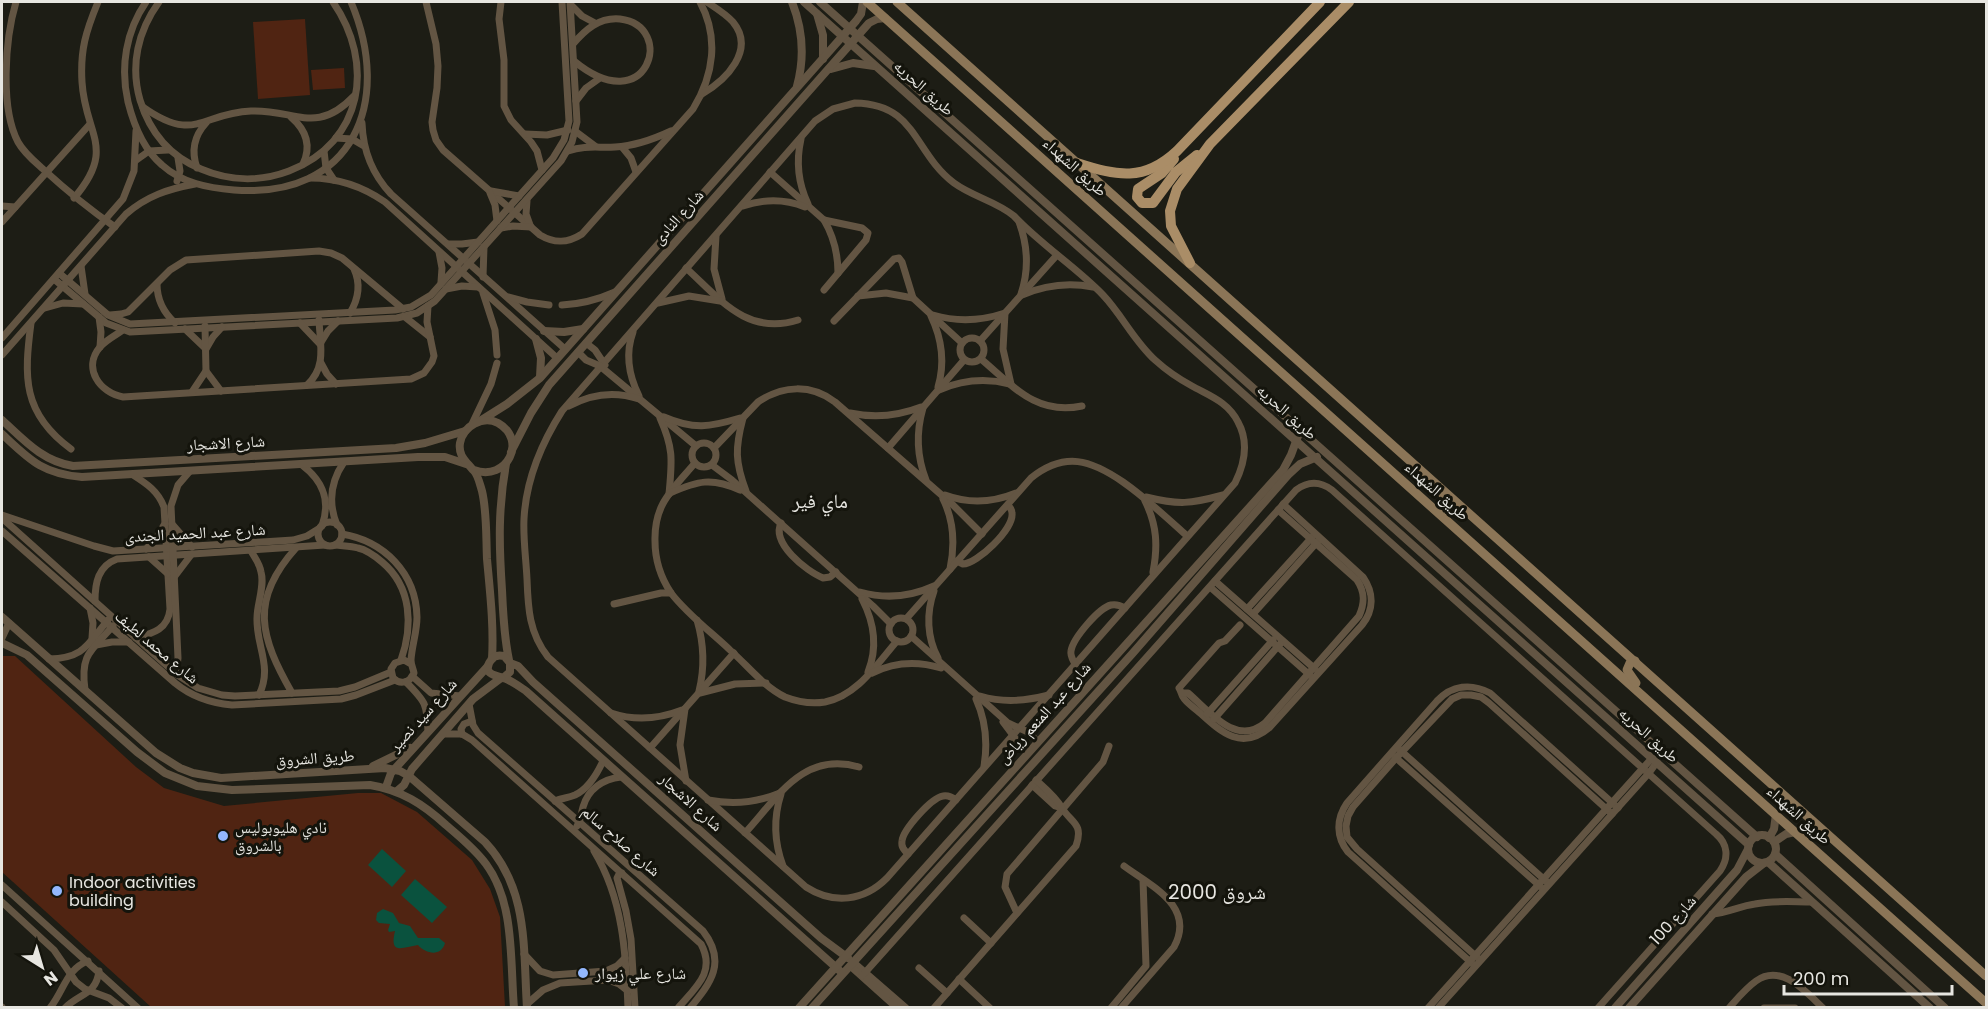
<svg xmlns="http://www.w3.org/2000/svg" width="1988" height="1009" font-family="Poppins,'Noto Naskh Arabic',sans-serif">
	<style>
		.green { fill: #502412 }
		.water { fill: #0a523e }
		.lines { fill: none; stroke-linecap: round; stroke-linejoin: round }
		.minor { stroke: #635543; stroke-width: 7 }
		.tertiary { stroke: #635543; stroke-width: 8 }
		.secondary { stroke: #8b7557; stroke-width: 9 }
		.primary { stroke: #aa8d67; stroke-width: 10 }
		.poi-dot { fill: #93b7fd; stroke: #14140c; stroke-width: 2 }
		.labels { text-anchor: middle; dominant-baseline: central; stroke-width: 6; stroke-linejoin: round; paint-order: stroke }
		.street-label { font-size: 16px; fill: #e7e6e1; stroke: #14140c }
		.poi-label { font-size: 16px; fill: #e7e6e1; stroke: #14140c; text-anchor: start }
		.quarter-label { font-size: 20px; fill: #e7e6e1; stroke: #14140c }
	</style>
	<rect width="100%" height="100%" fill="#1d1d15"/>
	<!-- green -->
	<g class="green">
		<polygon points="305,19 310,95 258,99 253,22"/>
		<polygon points="344,68 345,88 313,90 311,70"/>
		<polygon points="2,656 15,656 136,767 164,788 224,806 358,793 381,793 417,812 472,860 490,889 500,917 505,1007 151,1007 2,872"/>
	</g>
	<!-- water -->
	<g class="water">
		<polygon points="382,849 406,871 392,887 368,865"/>
		<polygon points="415,879 447,907 432,923 401,895"/>
		<path d="M383 909 393 913 399 923 410 926 418 938H439L445 943C441 957 426 954 418 945 403 947 389 956 395 931L389 932 388 930 390 924 379 923 376 920 377 913Z"/>
	</g>
	<g class="lines">
		<!-- minor -->
		<g class="minor">
			<path d="M16 2C5 39 0 108 18 142 24 153 34 161 43 169 66 190 89 209 115 227"/>
			<path d="M146 2C126 31 120 67 128 102 134 126 143 149 162 165 182 183 208 188 234 190 354 199 393 101 351 2"/>
			<path d="M159 2C138 31 130 65 140 100 150 133 169 156 201 169 229 181 260 182 289 171 364 142 375 63 333 2"/>
			<path d="M426 2 436 44 438 66 437 88 432 122 433 130 436 140 443 150 540 235C555 244 568 243 582 234L693 109C714 75 719 37 700 2"/>
			<polyline points="501,2 499,19 504,60 504,106 511,120 531,142 537,151 542,170"/>
			<polyline points="571,5 582,16 595,23"/>
			<path d="M573 44C585 30 599 17 620 19 677 26 648 122 574 61"/>
			<path d="M702 94C726 80 756 50 733 22 726 14 716 8 707 2"/>
			<polyline points="576,101 586,88 600,78"/>
			<path d="M855 103C917 104 913 152 954 183 973 197 996 201 1014 216 1041 245 1076 267 1103 295 1122 315 1134 341 1155 360 1166 370 1179 379 1192 386 1210 396 1228 402 1238 422 1249 442 1245 463 1235 483L887 878C864 901 834 905 806 887L548 657C529 633 528 608 527 579 526 559 523 538 524 519 526 479 541 444 562 411L815 121 833 109Z"/>
			<path d="M143 107C195 144 201 113 251 111 295 109 316 136 354 96"/>
			<path d="M291 117C306 130 312 145 303 164"/>
			<path d="M362 123C363 151 372 174 391 194L565 349"/>
			<polyline points="575,131 595,146"/>
			<polyline points="525,134 547,135 568,130"/>
			<polyline points="336,138 352,139 364,146"/>
			<path d="M801 139C796 161 798 183 808 204"/>
			<polyline points="622,147 631,158 636,172"/>
			<polyline points="324,151 326,168 334,180"/>
			<path d="M568 151C585 145 598 148 615 147 634 146 654 139 671 131"/>
			<polyline points="135,161 149,151 168,150"/>
			<path d="M197 168C191 151 194 136 206 123"/>
			<polyline points="770,172 824,220 862,228 868,233 866,240 824,290"/>
			<path d="M310 178C338 178 362 186 385 202L557 358"/>
			<polyline points="177,181 180,171 178,158"/>
			<polyline points="491,191 519,196"/>
			<polyline points="490,193 495,205 497,221"/>
			<path d="M74 198C117 148 85 135 82 82 80 50 86 31 98 2"/>
			<polyline points="527,201 526,214 530,225"/>
			<polyline points="2,206 15,207"/>
			<path d="M743 206C764 199 785 199 805 207"/>
			<path d="M824 220C834 237 838 254 838 273"/>
			<polyline points="2,222 90,124"/>
			<path d="M1019 222C1028 246 1029 270 1021 294"/>
			<polyline points="501,228 513,226 531,227"/>
			<polyline points="716,236 714,269 722,299"/>
			<polyline points="448,244 462,244 478,242"/>
			<polyline points="439,252 442,268 441,282"/>
			<polyline points="81,266 85,294"/>
			<path d="M686 268C720 299 747 336 798 320"/>
			<polyline points="59,273 108,315 130,324 395,310 411,307 431,295 553,158 564,140 569,121 562,2"/>
			<polyline points="483,277 484,247"/>
			<polyline points="54,279 106,323 130,332 397,318 417,313 435,301 561,161 572,142 577,122 570,2"/>
			<path d="M157 284C157 300 163 312 175 323"/>
			<polyline points="446,289 462,286 478,287"/>
			<polyline points="483,293 495,330 497,355"/>
			<path d="M1022 295C1045 285 1068 282 1093 287"/>
			<polyline points="858,296 886,293 913,298"/>
			<polyline points="508,297 527,302 549,305"/>
			<polyline points="658,303 689,296 720,301"/>
			<path d="M562 305C582 304 597 300 615 292"/>
			<polyline points="45,308 63,303 83,304"/>
			<path d="M350 313C359 298 361 284 354 269"/>
			<polyline points="110,315 121,314 128,312 170,270 186,260 319,251 331,253 342,258 403,309"/>
			<path d="M933 315C957 322 981 321 1005 313L1003 349 1011 384"/>
			<path d="M931 316C942 339 945 363 938 387"/>
			<polyline points="99,317 101,332 100,347"/>
			<polyline points="405,317 430,337"/>
			<polyline points="834,321 894,259 899,258 902,262 913,298 962,343"/>
			<path d="M31 323C24 377 22 413 71 449"/>
			<polyline points="300,323 320,344 328,331 338,321"/>
			<polyline points="185,329 206,349 213,337 222,327"/>
			<path d="M123 330C116 335 106 340 100 347 82 368 100 393 123 397L411 379 424 373 432 362 434 356 427 322 428 306"/>
			<path d="M633 332C625 354 629 376 639 396"/>
			<circle cx="972" cy="350" r="12"/>
			<polyline points="2,338 123,199 134,171 136,131"/>
			<polyline points="980,341 1057,255"/>
			<polyline points="586,343 595,350 605,365"/>
			<polyline points="578,352 586,360 600,366 696,446"/>
			<path d="M2 355 126 214C147 196 168 189 195 184"/>
			<path d="M981 359C1012 385 1036 416 1082 406"/>
			<polyline points="321,363 327,374 336,384"/>
			<polyline points="206,371 221,391"/>
			<path d="M307 385C327 367 320 344 319 320"/>
			<path d="M939 390C962 380 986 378 1010 384"/>
			<polyline points="192,392 206,371 205,326"/>
			<path d="M569 406C591 394 615 391 639 399"/>
			<path d="M923 408C916 432 917 457 926 480"/>
			<path d="M850 413C874 418 898 416 921 407"/>
			<path d="M664 417C694 430 710 427 740 418"/>
			<path d="M660 418C674 449 672 461 669 494"/>
			<path d="M743 418C735 448 735 462 746 491"/>
			<polyline points="472,424 491,384 497,363"/>
			<circle cx="704" cy="455" r="12"/>
			<path d="M714 448 758 402C783 385 811 384 835 402L953 505 982 534"/>
			<polyline points="888,448 964,360"/>
			<path d="M695 463C672 490 654 504 655 541 655 559 661 578 671 593 687 614 711 632 730 650 747 665 764 687 785 697 798 702 812 704 825 702 857 696 877 664 897 641"/>
			<path d="M302 465C323 481 331 500 322 526"/>
			<polyline points="712,465 732,480 873,606 891,624"/>
			<path d="M133 475C147 484 158 491 164 507L170 609C168 629 154 633 136 638"/>
			<path d="M670 493C698 481 711 477 740 490"/>
			<path d="M945 495C969 504 994 502 1016 493"/>
			<path d="M1146 497C1179 505 1190 504 1223 495"/>
			<path d="M943 499C954 521 955 545 950 569"/>
			<path d="M1145 501C1157 525 1158 546 1153 572"/>
			<polyline points="2,515 94,546 113,551 293,540 307,536 320,528"/>
			<polyline points="2,518 176,674 198,688 222,695 235,696 339,691 355,687 391,672"/>
			<circle cx="330" cy="534" r="12"/>
			<path d="M781 523C771 543 806 571 823 578L830 577 836 572"/>
			<polyline points="172,524 192,547"/>
			<path d="M337 525C328 503 331 481 344 462"/>
			<path d="M2 531 175 683C192 697 210 703 232 705L341 699 356 695 395 680"/>
			<path d="M342 534C384 541 416 573 417 617 417 632 412 645 411 660 411 665 413 668 414 673 410 683 400 685 393 678L391 669 395 663 404 660 411 664"/>
			<path d="M335 545C343 546 351 546 358 548 367 550 375 556 382 562 412 587 413 626 401 660"/>
			<polyline points="146,549 157,537 164,525"/>
			<path d="M251 551C255 558 260 564 261 572 265 586 257 603 257 618 256 647 273 666 259 695"/>
			<polyline points="149,557 168,574"/>
			<path d="M957 561 963 564C977 564 1014 529 1012 513 1012 509 1010 508 1008 505"/>
			<polyline points="175,576 191,555"/>
			<polyline points="1215,581 1315,669"/>
			<polyline points="1210,587 1312,677"/>
			<path d="M934 591C926 613 927 638 938 658"/>
			<path d="M860 592C885 599 910 597 934 586"/>
			<path d="M862 599C874 622 878 647 868 672"/>
			<path d="M95 601C95 583 98 566 117 559L325 545"/>
			<polyline points="614,604 661,593 671,593"/>
			<polyline points="90,608 93,623 92,638"/>
			<polyline points="1247,609 1314,535"/>
			<polyline points="1253,614 1319,540"/>
			<circle cx="901" cy="630" r="12"/>
			<path d="M906 619 1031 478C1065 451 1091 460 1123 482 1146 498 1166 517 1187 536"/>
			<path d="M697 620C704 644 705 667 699 691"/>
			<path d="M1240 625 1225 641 1219 643 1179 688C1181 691 1181 694 1183 697 1186 703 1195 708 1200 713 1222 733 1242 751 1270 727L1362 625C1374 610 1374 593 1363 577L1283 504"/>
			<polyline points="911,636 1008,723 1028,732 1038,742"/>
			<polyline points="2,638 9,623"/>
			<polyline points="96,645 112,642 129,642"/>
			<path d="M49 659C84 658 87 645 108 620"/>
			<path d="M1075 664C1073 660 1070 656 1071 651 1073 638 1099 608 1111 605 1116 604 1120 605 1125 608"/>
			<path d="M872 673C894 662 918 661 941 668"/>
			<polyline points="176,674 178,658 171,506 178,485 190,471"/>
			<polyline points="412,676 431,693 460,696"/>
			<path d="M406 682C426 702 427 704 428 732"/>
			<path d="M85 690C80 654 91 651 113 626"/>
			<path d="M292 693C260 637 249 600 296 548"/>
			<polyline points="700,693 735,684 766,683"/>
			<path d="M1182 693H1188C1209 711 1236 747 1265 723L1359 616C1365 603 1365 592 1357 580L1278 510"/>
			<path d="M980 696C1004 703 1025 701 1049 695"/>
			<path d="M976 699C986 721 988 742 984 766"/>
			<path d="M469 704 473 725 478 733 703 931C727 962 711 983 690 1008"/>
			<polyline points="685,709 680,745 686,781"/>
			<path d="M611 713C635 721 659 719 682 710"/>
			<polyline points="1207,714 1273,640"/>
			<polyline points="1214,719 1280,644"/>
			<polyline points="1003,722 1018,742 1029,752"/>
			<path d="M443 734H462L472 740 701 944C716 972 696 987 678 1008"/>
			<polyline points="462,734 461,729 464,724 472,721"/>
			<polyline points="650,748 734,653"/>
			<polyline points="1399,749 1547,882"/>
			<polyline points="1395,757 1541,887"/>
			<polyline points="1032,785 1055,806 1062,808"/>
			<path d="M781 794C773 819 774 842 783 866"/>
			<path d="M708 800C733 805 756 803 780 793"/>
			<path d="M555 801C562 798 568 798 575 795 588 789 597 774 603 761"/>
			<path d="M577 826C581 820 581 814 583 807 588 789 603 779 621 777"/>
			<path d="M745 833C778 797 803 751 859 767"/>
			<path d="M594 851C623 899 626 953 628 1008"/>
			<path d="M908 854C904 850 901 847 902 841 903 830 931 798 943 796 948 795 952 797 956 800"/>
			<polyline points="622,873 619,874 617,878 626,911 631,939 635,1008"/>
			<polyline points="2,885 138,1008"/>
			<polyline points="2,902 54,950 76,982 85,989 109,998 122,1008"/>
			<polyline points="1017,913 1005,887 1007,874 1103,762 1109,746"/>
			<path d="M1712 914C1727 913 1740 906 1755 904 1773 900 1793 902 1812 902"/>
			<polyline points="964,918 991,943"/>
			<polyline points="524,954 540,971 553,975 606,971 617,966 625,958"/>
			<polyline points="1480,960 1357,849 1347,837 1346,826 1348,816 1353,807 1396,758 1452,699 1461,695 1471,695 1481,697 1489,703 1612,814"/>
			<polyline points="853,962 906,1008"/>
			<polyline points="850,966 897,1008"/>
			<path d="M1475 966 1348 852C1336 837 1336 819 1347 803L1437 701C1452 685 1471 683 1490 693L1618 808"/>
			<polyline points="919,968 947,993"/>
			<path d="M862 976 1296 490C1308 481 1320 481 1332 490L1716 834C1728 844 1729 858 1720 871L1598 1008"/>
			<polyline points="959,979 990,1008"/>
			<polyline points="527,1004 543,990 560,983 608,980 619,984 628,991"/>
			<polyline points="2,1007 2,1008"/>
			<path d="M50 1008C64 991 66 969 88 961"/>
			<path d="M65 1008C80 993 96 995 99 971"/>
			<path d="M934 1008 1076 846C1084 823 1071 823 1062 808 1056 797 1046 789 1036 780"/>
			<polyline points="1111,1008 1146,966 1143,880"/>
			<path d="M1121 1008 1174 947C1196 906 1151 886 1124 866"/>
			<polyline points="1428,1008 1652,758"/>
			<polyline points="1438,1008 1649,773 1657,762"/>
			<path d="M1729 1008C1737 999 1746 988 1756 981 1781 963 1805 991 1823 1008"/>
			<polyline points="1764,1008 1795,1008"/>
		</g>
		<!-- tertiary -->
		<g class="tertiary">
			<path d="M792 2C803 30 805 57 797 86"/>
			<polyline points="804,2 1749,845"/>
			<polyline points="820,2 1757,837"/>
			<polyline points="817,14 823,35 823,59"/>
			<polyline points="831,69 853,63 874,66"/>
			<polyline points="544,331 564,332 583,329"/>
			<polyline points="536,339 541,358 540,377"/>
			<path d="M2 420C24 440 42 461 73 466L396 448 425 443 465 431"/>
			<polyline points="480,421 507,404 540,378 856,21 861,14 863,2"/>
			<path d="M2 434C29 459 42 474 82 477L418 457H445L466 464"/>
			<polyline points="511,452 531,413 549,385 869,23 877,19 885,18"/>
			<path d="M506 464C498 508 499 546 502 590 503 614 504 637 509 660"/>
			<path d="M474 470C507 482 528 440 498 423 483 415 463 426 460 443 458 456 466 461 473 470 478 474 480 485 482 491 487 512 486 537 487 559 490 592 494 626 492 659"/>
			<path d="M2 617 156 753 180 768 193 773 221 778 385 768 400 771 409 776 485 842C529 889 523 948 527 1008"/>
			<path d="M2 643 27 655 137 752 165 773 197 786 232 790 370 785C401 790 423 804 446 825 460 837 475 849 486 864 515 903 510 961 514 1008"/>
			<polyline points="510,663 518,666 533,682 821,938 848,958"/>
			<path d="M503 678 510 672V663L504 656C499 655 494 655 491 660 481 674 496 676 504 678 512 681 520 687 526 691L840 971"/>
			<polyline points="373,766 410,748"/>
			<polyline points="386,787 391,773 488,666"/>
			<polyline points="397,791 404,785 412,769 473,699 501,678"/>
			<circle cx="1762" cy="849" r="14"/>
			<polyline points="1769,838 1774,829 1776,814"/>
			<polyline points="1774,842 1786,834 1795,832"/>
			<polyline points="1775,854 1945,1008"/>
			<polyline points="1768,862 1930,1008"/>
			<polyline points="799,1008 1283,470 1291,455 1298,436"/>
			<polyline points="812,1008 1132,654 1288,475 1300,464 1317,457"/>
			<polyline points="1615,1008 1737,870 1748,849"/>
			<polyline points="1629,1008 1746,877 1764,863"/>
		</g>
		<!-- secondary -->
		<g class="secondary">
			<polyline points="867,2 1986,1003"/>
			<polyline points="897,2 1986,976"/>
			<polyline points="1440,513 1444,511 1447,504 1441,490"/>
			<polyline points="1635,661 1630,663 1627,670 1636,683"/>
		</g>
		<!-- primary -->
		<g class="primary">
			<polyline points="1174,159 1162,173 1138,189 1137,197 1142,203 1153,203 1176,172 1197,155"/>
			<path d="M1077 163C1117 176 1144 182 1177 151L1320 2"/>
			<polyline points="1190,263 1171,226 1170,211 1177,189 1210,144 1349,2"/>
		</g>
	</g>
	<!-- markers -->
	<g class="poi-dot">
		<circle cx="223" cy="836" r="6"/>
		<circle cx="57" cy="891" r="6"/>
		<circle cx="583" cy="973" r="6"/>
	</g>
	<g class="labels">
		<!-- street labels -->
		<g class="street-label">
			<text transform="translate(924 88) rotate(42)">طريق الحريه</text>
			<text transform="translate(1075 167) rotate(42)">طريق الشهداء</text>
			<text transform="translate(678 217) rotate(-48)">شارع النادى</text>
			<text transform="translate(1287 412) rotate(42)">طريق الحريه</text>
			<text transform="translate(226 443) rotate(-3)">شارع الاشجار</text>
			<text transform="translate(1437 491) rotate(42)">طريق الشهداء</text>
			<text transform="translate(195 533) rotate(-3)">شارع عبد الحميد الجندى</text>
			<text transform="translate(157 647) rotate(40)">شارع محمد لطيف</text>
			<text transform="translate(1044 713) rotate(-48)">شارع عبد المنعم رياض</text>
			<text transform="translate(423 715) rotate(-48)">شارع سيد نصير</text>
			<text transform="translate(1649 735) rotate(42)">طريق الحريه</text>
			<text transform="translate(315 758) rotate(-4)">طريق الشروق</text>
			<text transform="translate(691 802) rotate(42)">شارع الاشجار</text>
			<text transform="translate(1799 815) rotate(42)">طريق الشهداء</text>
			<text transform="translate(621 841) rotate(41)">شارع صلاح سالم</text>
			<text transform="translate(1673 920) rotate(-48)">شارع 100</text>
		</g>
		<!-- poi labels -->
		<g class="poi-label">
			<text x="235" y="827">نادي هليوبوليس<tspan x="235" dy="18">بالشروق</tspan></text>
			<text x="69" y="882">Indoor activities<tspan x="69" dy="18">building</tspan></text>
			<text x="595" y="973">شارع علي زيوار</text>
		</g>
		<!-- quarter labels -->
		<g class="quarter-label">
			<text x="820" y="501">ماي فير</text>
			<text x="1217" y="892">شروق 2000</text>
		</g>
	</g>
	<!-- border -->
	<rect width="1988" height="1009" fill="none" stroke="#e7e6e1" stroke-width="6"/>
	<!-- north arrow -->
	<g transform="translate(42 967) rotate(143)" stroke="#14140c" stroke-width="4.5" paint-order="stroke">
	<path d="M0-4.5L10 22L0 15L-10 22Z" fill="#e7e6e1"/>
	<text y="-9" font-size="16" font-weight="bold" text-anchor="middle" fill="#e7e6e1">N</text>
	</g>
	<!-- scale -->
	<path d="M1784 985v9h168v-9" fill="none" stroke="#e7e6e1" stroke-width="3"/>
	<text x="1793" y="985" font-size="18" fill="#e7e6e1" stroke="#14140c" stroke-width="4.5" paint-order="stroke">200 m</text>
</svg>
